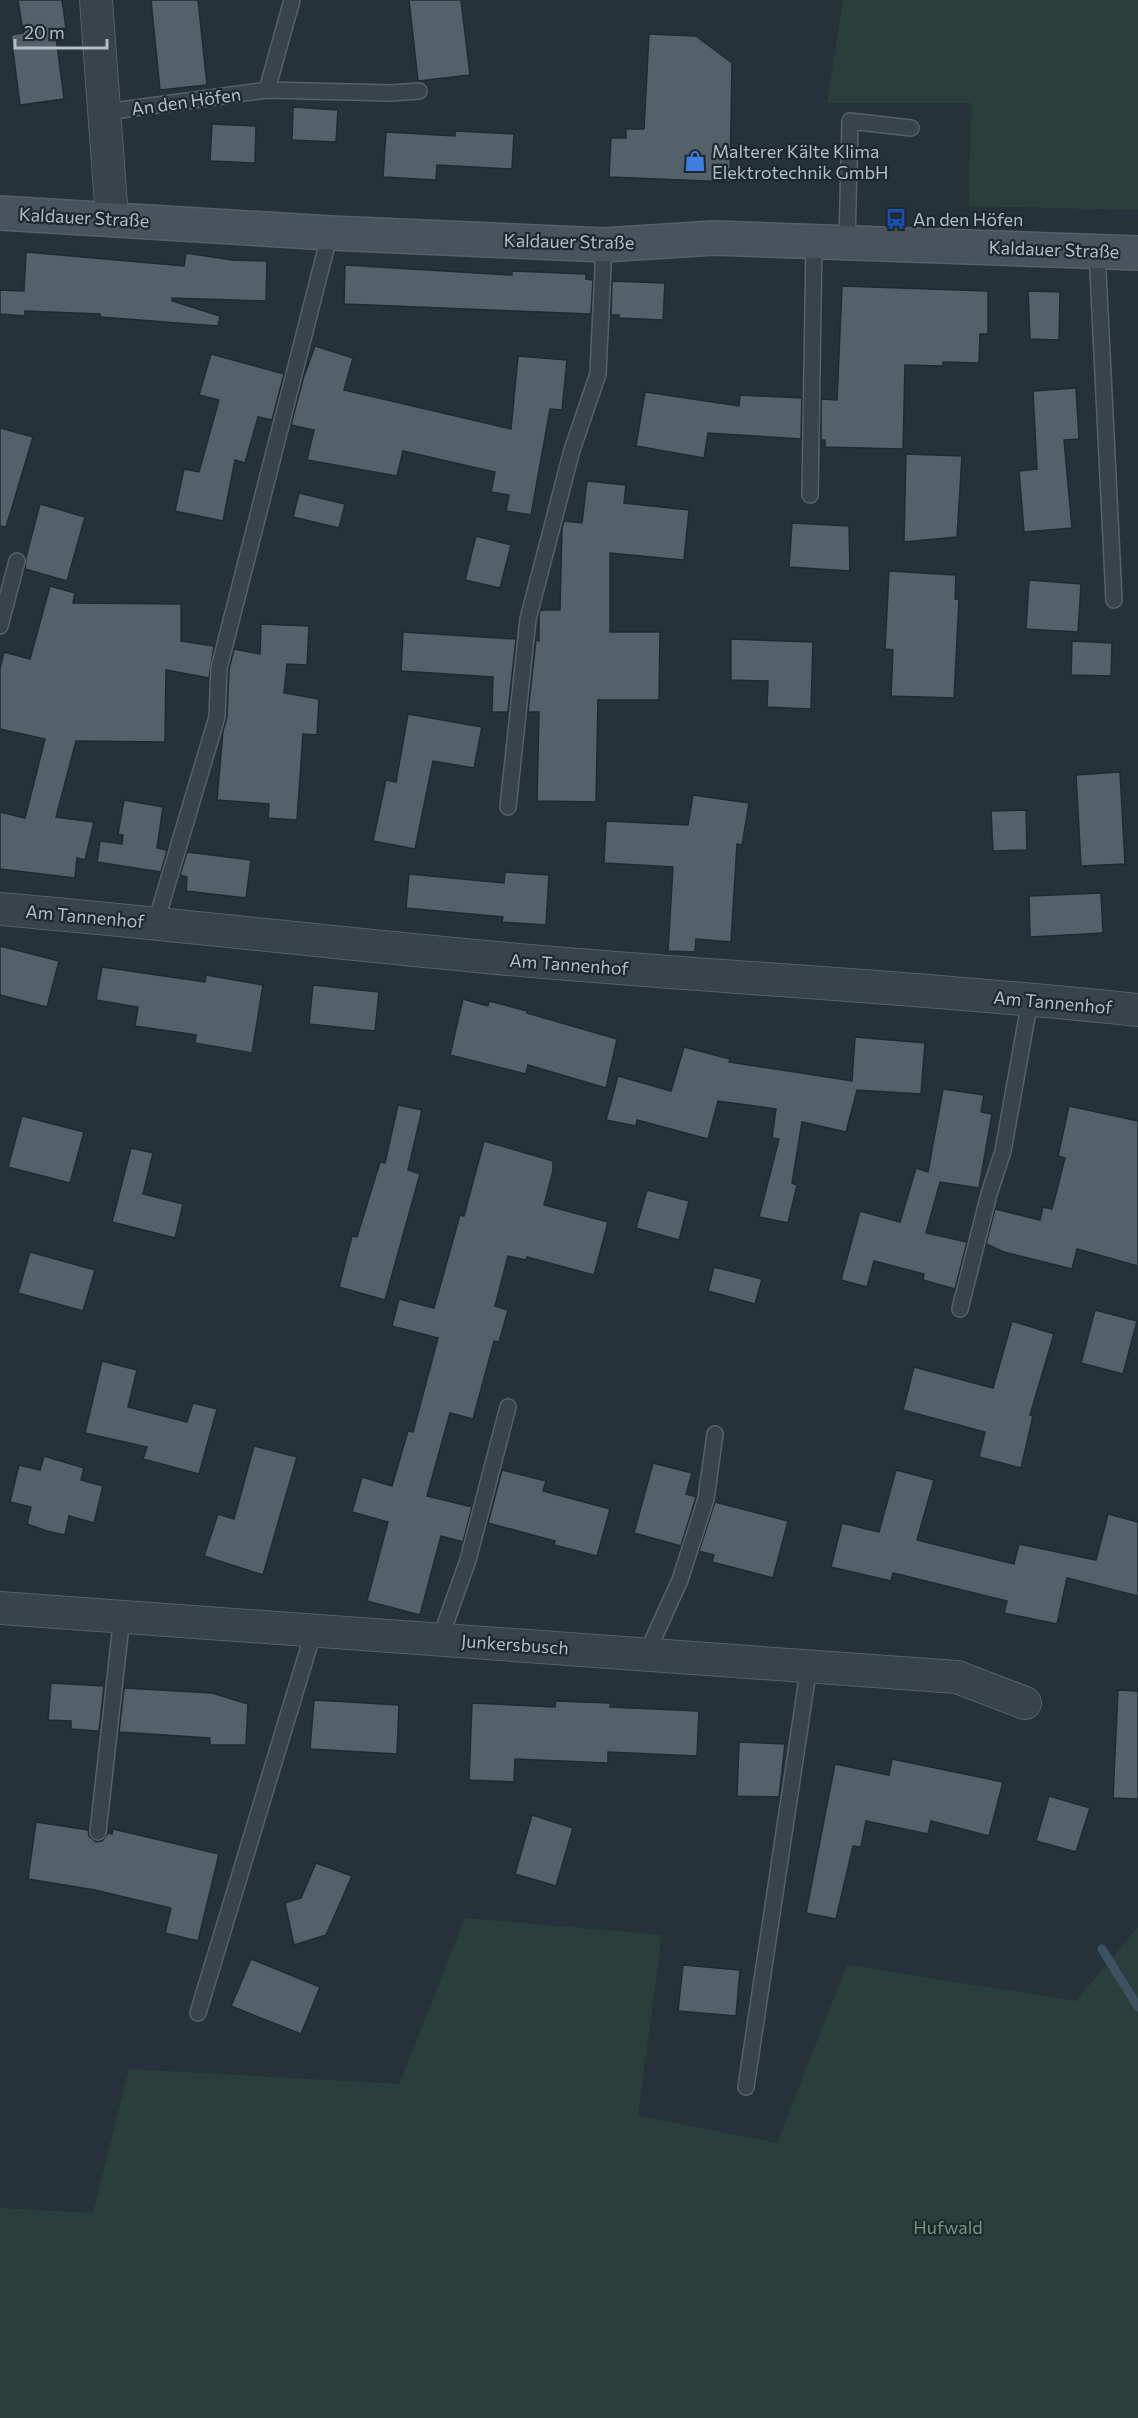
<svg xmlns="http://www.w3.org/2000/svg" width="1138" height="2418" font-family="Commissioner,sans-serif">
	<style>
		.green { fill: #2a3f3b }
		.lines { fill: none; stroke-linecap: round; stroke-linejoin: round }
		.stream { stroke: #3d5361; stroke-width: 9 }
		.building { fill: #54616a; stroke: #202a31; stroke-width: 1.5 }
		.lane-casing { stroke: #576168; stroke-width: 18 }
		.street-casing { stroke: #576168; stroke-width: 34 }
		.secondary-casing { stroke: #576168; stroke-width: 36 }
		.lane { stroke: #39434a; stroke-width: 15 }
		.street { stroke: #39434a; stroke-width: 32 }
		.secondary { stroke: #48535d; stroke-width: 33 }
		.labels { text-anchor: middle; dominant-baseline: central; stroke-width: 4.5; stroke-linejoin: round; paint-order: stroke }
		.street-label { font-size: 18px; fill: #b5bec6; stroke: #1e282f }
		.poi-label { font-size: 18px; fill: #b5bec6; stroke: #1e282f; text-anchor: start }
		.park-label { font-size: 18px; fill: #759977; stroke: #1e282f }
	</style>
	<rect width="100%" height="100%" fill="#26323a"/>
	<!-- green -->
	<g class="green">
		<polygon points="843,0 1138,0 1138,210 969,206 971,103 827,103"/>
		<polygon points="465,1918 662,1935 638,2116 777,2143 847,1965 1076,2001 1138,1927 1138,2418 0,2418 0,2208 93,2213 129,2069 399,2084"/>
	</g>
	<g class="lines">
		<!-- stream -->
		<polyline class="stream" points="1102,1949 1138,2007"/>
	</g>
	<!-- building -->
	<g class="building">
		<polygon points="18,0 62,0 66,28 55,29 64,99 20,105 11,35 23,33"/>
		<polygon points="151,0 198,0 207,85 160,90"/>
		<polygon points="409,0 461,0 470,75 418,81"/>
		<polygon points="649,34 696,36 732,63 730,182 609,177 611,138 626,138 626,129 644,129"/>
		<polygon points="293,107 338,110 336,142 292,140"/>
		<polygon points="212,124 256,126 255,163 210,161"/>
		<polygon points="455,131 514,134 512,169 437,165 436,180 383,177 386,132 455,136"/>
		<polygon points="26,252 184,266 186,253 232,260 267,261 266,301 172,298 172,301 220,316 218,326 100,317 100,314 25,311 25,316 0,314 0,290 24,291"/>
		<polygon points="345,265 512,275 512,271 586,274 586,279 593,280 591,314 344,304"/>
		<polygon points="612,281 665,283 663,320 619,318 619,315 611,315"/>
		<polygon points="842,286 988,291 988,334 980,334 979,363 943,362 943,366 905,365 903,449 825,447 825,440 821,440 821,399 837,400"/>
		<polygon points="1028,291 1060,292 1059,340 1030,339"/>
		<polygon points="315,346 353,358 344,390 511,429 518,356 567,360 562,410 550,409 531,515 506,511 509,495 491,492 495,472 403,451 397,476 307,460 314,430 291,425 303,379"/>
		<polygon points="211,354 284,374 272,420 258,417 245,463 235,460 223,521 175,511 184,469 199,472 219,400 199,395"/>
		<polygon points="1076,388 1079,439 1064,440 1072,528 1024,532 1019,471 1037,469 1033,391"/>
		<polygon points="645,392 739,406 740,395 802,398 801,439 708,433 704,458 636,446"/>
		<polygon points="0,428 33,437 6,527 0,526"/>
		<polygon points="906,454 962,456 957,537 904,542"/>
		<polygon points="587,481 626,485 624,503 689,510 684,560 610,553 610,632 660,632 659,700 598,700 596,802 537,801 539,712 528,712 536,640 539,641 539,616 540,610 560,610 562,528 564,521 582,523"/>
		<polygon points="299,493 345,504 339,528 293,517"/>
		<polygon points="40,504 85,517 67,581 25,569 26,557"/>
		<polygon points="792,523 849,526 850,571 789,567"/>
		<polygon points="476,536 511,545 500,588 465,580"/>
		<polygon points="889,571 956,575 955,599 959,599 954,698 891,696 893,650 885,649"/>
		<polygon points="1029,580 1081,584 1078,632 1026,629"/>
		<polygon points="50,586 75,593 73,603 181,604 181,641 214,646 209,678 166,670 165,742 76,741 56,817 94,822 85,860 77,858 75,878 0,869 0,812 25,818 45,739 0,729 0,669 4,652 30,659"/>
		<polygon points="261,624 309,626 307,665 287,664 284,693 319,699 317,735 303,734 297,820 268,818 269,804 217,800 223,731 227,717 229,669 234,649 260,654"/>
		<polygon points="403,632 516,639 508,712 492,712 493,677 401,671"/>
		<polygon points="731,639 813,642 811,709 767,707 768,681 731,680"/>
		<polygon points="1072,641 1112,643 1111,676 1071,675"/>
		<polygon points="408,714 482,727 474,768 433,761 415,849 373,841 386,780 396,782"/>
		<polygon points="1120,772 1125,864 1081,866 1076,775"/>
		<polygon points="693,795 749,803 742,845 737,844 731,942 696,939 695,952 668,951 673,867 604,863 606,821 688,825"/>
		<polygon points="124,800 163,807 157,848 167,850 161,872 97,862 100,841 122,844 123,835 118,834"/>
		<polygon points="1026,810 1027,850 993,851 991,811"/>
		<polygon points="187,852 251,860 246,898 186,891 187,877 180,875"/>
		<polygon points="505,872 549,875 546,925 502,922 503,917 406,908 409,874 504,883"/>
		<polygon points="1101,893 1103,933 1030,937 1029,896"/>
		<polygon points="0,946 59,961 47,1007 0,995"/>
		<polygon points="102,967 205,982 206,975 263,985 252,1053 195,1043 196,1035 135,1026 138,1007 96,1000"/>
		<polygon points="313,985 379,992 375,1031 309,1024"/>
		<polygon points="463,999 488,1006 489,1001 527,1011 527,1013 617,1039 606,1088 528,1065 526,1074 450,1055"/>
		<polygon points="855,1037 925,1043 921,1094 857,1090 846,1132 802,1122 792,1183 797,1185 788,1223 759,1217 779,1139 772,1138 776,1109 718,1101 708,1139 637,1120 636,1126 606,1120 618,1076 671,1091 684,1047 730,1059 729,1062 852,1081"/>
		<polygon points="943,1089 984,1095 981,1112 992,1114 979,1188 940,1182 926,1233 967,1242 955,1289 923,1280 924,1274 874,1261 867,1287 841,1280 860,1211 900,1222 916,1168 928,1172"/>
		<polygon points="398,1105 422,1110 408,1170 420,1174 385,1300 339,1287 352,1236 357,1237 380,1162 385,1163"/>
		<polygon points="1069,1106 1138,1121 1138,1266 1077,1249 1072,1269 1004,1252 986,1244 995,1209 1040,1220 1043,1207 1052,1209 1065,1158 1058,1156"/>
		<polygon points="22,1116 84,1132 70,1183 8,1167"/>
		<polygon points="484,1141 553,1161 553,1171 544,1205 608,1222 594,1275 527,1257 526,1260 508,1256 495,1306 508,1310 499,1342 494,1341 473,1419 450,1413 427,1496 472,1507 463,1542 441,1536 420,1615 367,1601 388,1522 352,1512 362,1477 392,1486 408,1431 413,1432 438,1338 392,1326 399,1299 434,1308 460,1215 464,1216"/>
		<polygon points="131,1148 153,1153 143,1194 183,1204 175,1238 112,1222"/>
		<polygon points="647,1190 689,1201 679,1240 636,1228"/>
		<polygon points="30,1252 95,1270 83,1311 18,1293"/>
		<polygon points="714,1267 762,1279 755,1304 708,1291"/>
		<polygon points="1095,1310 1137,1321 1123,1374 1081,1363"/>
		<polygon points="1012,1321 1054,1334 1030,1415 1033,1416 1021,1468 979,1457 985,1432 903,1410 914,1367 993,1388"/>
		<polygon points="102,1361 137,1370 128,1407 187,1422 193,1403 217,1409 199,1474 143,1459 147,1447 85,1433"/>
		<polygon points="254,1446 297,1457 263,1575 204,1556 218,1514 234,1519"/>
		<polygon points="44,1456 84,1468 81,1480 103,1486 94,1523 69,1516 65,1535 47,1531 27,1524 31,1507 10,1502 19,1465 40,1470"/>
		<polygon points="653,1463 692,1473 686,1494 696,1497 681,1546 634,1533"/>
		<polygon points="502,1470 546,1481 543,1491 610,1509 597,1556 554,1545 555,1541 488,1523"/>
		<polygon points="896,1470 934,1480 917,1540 1014,1564 1019,1544 1096,1560 1108,1514 1138,1522 1138,1596 1067,1578 1057,1624 1004,1613 1007,1601 893,1573 891,1581 831,1567 842,1523 879,1532"/>
		<polygon points="715,1502 788,1521 773,1578 712,1562 714,1555 699,1551"/>
		<polygon points="51,1683 104,1686 99,1731 71,1729 71,1721 48,1720"/>
		<polygon points="124,1688 212,1693 248,1704 246,1745 210,1745 210,1738 119,1732"/>
		<polygon points="1118,1690 1138,1691 1138,1799 1113,1798"/>
		<polygon points="314,1700 399,1705 397,1754 310,1749"/>
		<polygon points="556,1701 611,1703 610,1707 699,1711 697,1756 608,1752 608,1763 515,1759 514,1782 469,1780 472,1703 555,1707"/>
		<polygon points="739,1742 785,1744 779,1797 737,1796"/>
		<polygon points="892,1759 1003,1782 989,1836 931,1821 928,1834 866,1821 861,1847 853,1846 836,1919 806,1913 835,1764 889,1775"/>
		<polygon points="1049,1796 1090,1808 1076,1852 1036,1841"/>
		<polygon points="532,1815 573,1828 556,1886 515,1874"/>
		<polygon points="36,1822 88,1830 89,1836 96,1842 102,1841 108,1833 112,1834 113,1829 219,1854 198,1941 165,1933 171,1908 95,1890 28,1879"/>
		<polygon points="316,1863 352,1876 326,1935 294,1945 285,1903 301,1898"/>
		<polygon points="251,1959 320,1987 301,2034 231,2006"/>
		<polygon points="683,1965 740,1970 736,2016 678,2011"/>
	</g>
	<g class="lines">
		<defs>
			<g id="lane">
				<polyline points="267,90 292,0"/>
				<polyline points="106,112 267,90 391,93 419,91"/>
				<polyline points="847,242 850,121 911,128"/>
				<polyline points="1097,251 1114,600"/>
				<polyline points="810,495 814,242"/>
				<polyline points="0,626 17,561"/>
				<polyline points="508,807 528,619 572,450 598,374 604,245"/>
				<polyline points="156,922 217,717 219,668 330,233"/>
				<polyline points="960,1309 989,1194 1003,1151 1030,1000"/>
				<polyline points="440,1639 468,1560 508,1407"/>
				<polyline points="647,1653 680,1580 706,1499 715,1434"/>
				<polyline points="98,1832 122,1616"/>
				<polyline points="198,2013 314,1630"/>
				<polyline points="746,2087 809,1666"/>
			</g>
			<g id="street">
				<polyline points="96,0 112,218"/>
				<path d="M0 909C162 923 324 942 486 957 703 977 921 987 1138 1010"/>
				<polyline points="0,1608 957,1677 1025,1703"/>
			</g>
			<polyline id="secondary" points="0,213 330,233 604,245 714,238 1138,253"/>
		</defs>
		<!-- lane casing -->
		<use href="#lane" class="lane-casing"/>
		<!-- street casing -->
		<use href="#street" class="street-casing"/>
		<!-- secondary casing -->
		<use href="#secondary" class="secondary-casing"/>
		<!-- lane -->
		<use href="#lane" class="lane"/>
		<!-- street -->
		<use href="#street" class="street"/>
		<!-- secondary -->
		<use href="#secondary" class="secondary"/>
	</g>
	<!-- icons -->
	<defs>
		<symbol id="shop-bare" viewBox="-9 -9 18 18"><path d="M-5-2.5h2.3a2.7 3.5 0 0 1 5.4 0H5L5.5 6h-11ZM-1.5-2.5h3a1.5 2.3 0 0 0-3 0Z" fill="#3f7fe0" stroke="#1e282f" stroke-width="2.5" paint-order="stroke"/></symbol>
		<symbol id="bus-bare" viewBox="-9 -9 18 18"><path d="M-5-6H5V4H4V6H2V4H-2V6H-4V4H-5ZM-3.5-4V0h7V-4ZM-3.5 1.2v1.5H-2V1.2ZM2 1.2v1.5H3.5V1.2Z" fill="#1a4fb4" stroke="#1e282f" stroke-width="2.5" paint-order="stroke"/></symbol>
	</defs>
	<g fill-rule="evenodd">
		<use href="#shop-bare" x="680" y="146" width="30" height="30"/>
		<use href="#bus-bare" x="881" y="204" width="30" height="30"/>
	</g>
	<g class="labels">
		<!-- street labels -->
		<g class="street-label">
			<text transform="translate(186 101) rotate(-8)">An den Höfen</text>
			<text transform="translate(84 217) rotate(3)">Kaldauer Straße</text>
			<text transform="translate(569 241) rotate(1)">Kaldauer Straße</text>
			<text transform="translate(1054 249) rotate(2)">Kaldauer Straße</text>
			<text transform="translate(85 916) rotate(5)">Am Tannenhof</text>
			<text transform="translate(569 964) rotate(4)">Am Tannenhof</text>
			<text transform="translate(1053 1002) rotate(5)">Am Tannenhof</text>
			<text transform="translate(515 1644) rotate(4)">Junkersbusch</text>
		</g>
		<!-- poi labels -->
		<g class="poi-label">
			<text x="712" y="151">Malterer Kälte Klima<tspan x="712" dy="21">Elektrotechnik GmbH</tspan></text>
			<text x="913" y="219">An den Höfen</text>
		</g>
		<!-- park labels -->
		<g class="park-label">
			<text x="948" y="2227">Hufwald</text>
		</g>
	</g>
	<!-- scale -->
	<path d="M15 39v9h92v-9" fill="none" stroke="#b5bec6" stroke-width="3"/>
	<text x="24" y="39" font-size="18" fill="#b5bec6" stroke="#1e282f" stroke-width="4.5" paint-order="stroke">20 m</text>
</svg>
